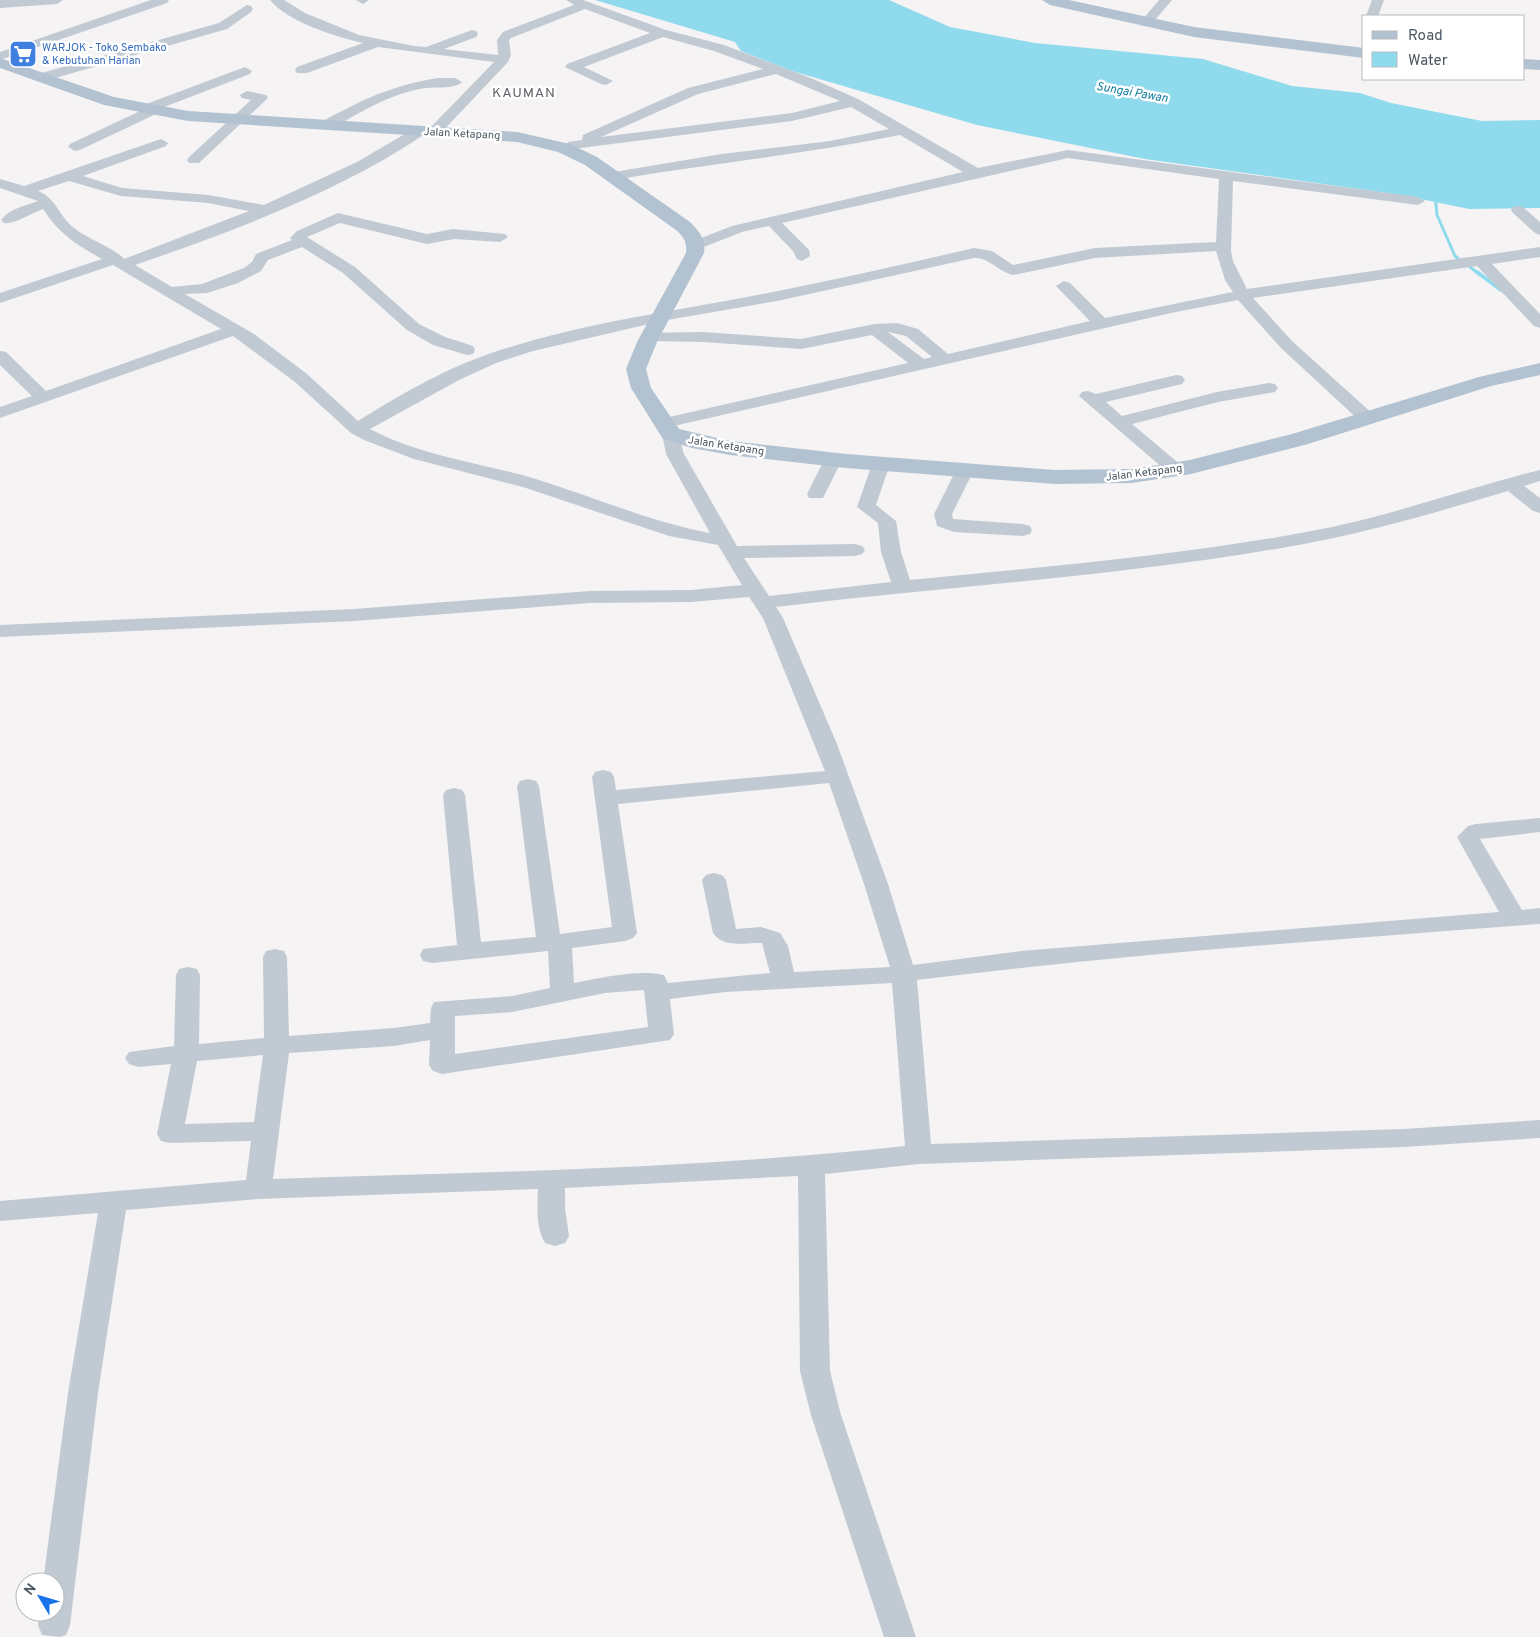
<svg xmlns="http://www.w3.org/2000/svg" width="1540" height="1637" font-family="Overpass,sans-serif">
	<style>
		.water { fill: #90daee }
		.lines { fill: none; stroke-linecap: round; stroke-linejoin: round }
		.stream-far1 { stroke: #90daee; stroke-width: 3 }
		.stream { stroke: #90daee; stroke-width: 4 }
		.minor { fill: #c1cad2; fill-rule: evenodd }
		.major { fill: #b3c2d1; fill-rule: evenodd }
		.labels { text-anchor: middle; dominant-baseline: central; stroke-width: 5; stroke-linejoin: round; paint-order: stroke }
		.far-shop-label { font-size: 11px; fill: #366cbe; stroke: #fff; text-anchor: start }
		.far-street-label { font-size: 11px; fill: #4a5661; stroke: #fff }
		.far-water-label { font-size: 12px; font-style: italic; fill: #0c7c9b; stroke: #fff }
		.far-quarter-label { font-size: 14px; letter-spacing: 1px; fill: #5f6368; stroke: #fff }
	</style>
	<rect width="100%" height="100%" fill="#f5f3f3"/>
	<!-- water -->
	<polygon class="water" points="595,0 889,0 950,27 1035,43 1203,59 1292,86 1360,93 1391,103 1482,121 1540,120 1540,208 1469,209 1401,195 1145,159 977,125 792,71 741,51 735,42"/>
	<g class="lines">
		<!-- stream-far1 -->
		<g class="stream-far1">
			<polyline points="1435,195 1437,215 1455,256 1460,260"/>
			<polyline points="1470,267 1479,274"/>
		</g>
		<!-- stream -->
		<polyline class="stream" points="1477,272 1501,290"/>
		<!-- minor -->
		<g class="minor">
			<polygon points="0,0 63,0 57,4 0,8"/>
			<polygon points="151,0 169,0 167,3 0,60 0,52"/>
			<path d="M270 0H284L305 13 359 35 414 46 426 47 472 30 476 31 478 34 476 37 444 49 498 55 497 40 503 32 574 5 566 0H583L666 30 724 45 813 79 858 99 978 168 1068 150 1418 197 1425 201 1418 205 1233 181 1231 251 1233 261 1247 289 1540 247V257L1492 264 1540 314V328L1534 326 1477 266 1253 298 1292 341 1374 415 1377 419 1374 423H1362L1281 348 1238 300 1171 313 665 428 659 427 656 423 659 419 665 418 908 363 872 335 801 349 703 342 650 341 644 339 642 336 644 333 703 332 801 339 874 324 897 323 918 329 948 354 1090 321 1056 286 1064 281 1070 283 1105 318 1233 292 1225 280 1216 251 1095 258 1013 275C998 271 988 257 974 258L777 301 662 321 533 351 496 363 459 380 370 429C421 456 481 463 536 479 594 497 651 522 710 533L666 454 662 434 665 430H677L684 454 737 546 855 544 862 546 865 550 862 554 855 556 744 558 769 596 891 582 881 552 878 523 857 507 872 464 875 460H887L890 464 876 505 896 521 901 552 910 580C1051 566 1193 555 1332 527 1402 512 1470 487 1540 470V481L1524 486 1540 498V513L1533 511 1508 491C1441 511 1373 531 1304 544 1129 576 951 586 776 607L783 618 837 744 888 884 913 965 1021 951 1499 912 1457 837 1468 826 1476 824 1540 818V832L1480 839 1522 910 1540 908V924C1332 940 1124 954 917 980L931 1144 1404 1129 1540 1120V1138L1404 1147 919 1164 825 1174 830 1371 841 1415 916 1637H884L811 1415 800 1371 798 1176 565 1188V1208L569 1236 565 1243 555 1246 545 1243C536 1228 537 1207 538 1189L258 1199 126 1210 98 1393 70 1625 66 1635 60 1637 42 1635 38 1625 39 1612H55V1582H43L68 1393 98 1213 0 1221V1201L246 1180 251 1141 170 1143 161 1141 157 1134 171 1064 138 1067 129 1064 125 1058 129 1052 174 1046 176 975 179 969 188 967 197 969 200 975 199 1044 264 1038 263 957 266 951 275 949 284 951 287 957 289 1036 394 1028 430 1023 431 1008 434 1002 512 996 550 988 548 951 432 963 423 961 420 955 423 949 457 945 443 795 446 790 454 788 462 790 465 795 481 942 536 937 517 786 520 781 528 779 536 781 539 786 560 934 612 927 592 777 595 772 603 770 611 772 614 777 616 790 825 771 763 618 749 597 691 602 590 603 354 621 0 637V625L354 609 590 591 691 590 742 585 718 545 669 536 523 487 414 459 364 440 351 433 295 382 233 336 0 418V407L32 396 0 365V351L6 352 46 391 221 329 113 265 0 303V293L102 259C76 244 60 235 43 209 32 213 13 225 4 223L1 220C10 208 25 206 38 201L0 188V179L24 186 161 139 168 143 166 146 83 176 122 188 208 195 264 205 357 162 415 128H425L427 131 425 134C341 191 231 232 135 265L172 287 202 284 244 268 252 262 256 254 292 240 290 238 297 231 338 213 427 234 453 229 505 234 508 237 500 242 454 239 427 244 340 223 307 237 355 267 419 324 445 337 473 346 475 350 473 354 467 355 433 345 407 330 343 273 302 247 268 260 261 271 238 283 207 293 185 294 254 334 307 374 358 421C396 397 443 370 486 355 580 322 681 311 778 291 843 278 909 263 974 248L992 251 1013 265 1095 248 1216 242 1219 179 1068 158 782 223 809 250 810 256 802 261 797 259 793 251 769 226 742 232 696 250 688 245 691 242 732 226 963 172 900 135C805 154 709 164 614 180L609 179 607 176 614 172 722 154 830 141 889 129 851 107 792 121 573 149 568 148 566 145 568 142 582 140 583 135 688 88 763 69 714 51 663 37 584 67 613 81 606 85 601 84 565 67 567 64 650 33 585 9 511 38 509 40 511 55 508 62 439 135H429L427 132 429 129 494 62 378 47 307 73H297L295 70 297 67 363 43C336 37 288 22 270 0ZM776 74 840 101 792 113 601 137 698 94ZM69 181 121 196 208 203 249 211 124 259C116 249 86 238 74 228 59 216 56 198 38 191ZM888 332 906 336 932 357 924 359ZM829 783 864 884 890 967 794 972 788 946 780 933 761 927 736 929 726 880 722 875 714 873 706 875 702 880 713 933C724 949 746 942 762 943L770 973 668 983 664 975C639 969 600 978 574 983L572 948 625 941 633 938 637 933 618 804ZM892 983 905 1146C695 1169 484 1172 273 1179L289 1053 394 1046 430 1040 429 1065 433 1071 442 1074 670 1040 674 1034 670 999 725 992ZM644 990 648 1027 455 1054V1016L512 1012 605 993ZM263 1055 254 1122 185 1124 197 1061Z"/>
			<polygon points="356,0 369,0 363,4"/>
			<polygon points="1159,0 1172,0 1150,26 1142,26 1140,23 1142,20"/>
			<polygon points="1372,0 1384,0 1378,16 1366,16"/>
			<polygon points="247,5 251,6 253,9 251,12 227,29 48,80 38,80 36,77 38,74 219,23"/>
			<polygon points="245,67 252,71 250,74 159,109 158,113 80,150 75,151 68,147 70,144 140,111 141,106"/>
			<path d="M438 78H455L462 82C455 90 431 86 420 89 388 95 359 113 331 129L326 130 319 126C324 119 334 115 342 111 372 95 403 83 438 78Z"/>
			<polygon points="247,91 266,95 268,98 199,163 189,163 187,160 189,157 251,100 242,98 240,95"/>
			<polygon points="1518,206 1523,207 1540,222 1540,235 1535,233 1513,213 1511,210 1513,207"/>
			<polygon points="1176,375 1182,376 1185,380 1182,384 1106,402 1122,416 1217,392 1269,383 1275,384 1278,388 1275,392 1218,402 1132,424 1182,466 1185,470 1182,474 1170,474 1079,396 1082,392 1088,391 1096,394"/>
			<polygon points="833,455 839,456 842,460 823,498 809,498 807,494 824,460 827,456"/>
			<polygon points="965,465 971,466 974,470 952,514 953,519 1023,524 1030,526 1032,530 1030,534 1023,536 954,532 937,526 934,514 956,470 959,466"/>
		</g>
		<!-- major -->
		<g class="major">
			<polygon points="1042,0 1069,0 1194,27 1364,48 1364,58 1194,37 1050,5"/>
			<path d="M0 58 114 97 188 111 517 132 570 144 597 157 690 222C699 231 706 239 704 253L657 342 646 369 651 388 679 429 730 441 846 454 1055 470 1132 469 1190 460 1292 434 1479 377 1540 363V375L1491 386 1308 444 1191 474 1132 483 1055 484 846 468 730 455 692 448 663 439 631 388 626 369 637 342 686 253C687 242 684 237 676 230L585 165 558 152 517 142 188 121 104 105 0 68Z"/>
			<polygon points="1524,59 1540,60 1540,70 1524,69"/>
		</g>
	</g>
	<!-- icons -->
	<defs>
		<symbol id="supermarket-square" viewBox="-11 -11 22 22"><rect x="-9" y="-9" width="18" height="18" rx="4" fill="#3f7fe0" stroke="#fff"/><path d="M-6-5.5h2.5l.6 2H6L4.5 2H-2.5L-4.4-4H-6ZM-1.5 3.2a1.3 1.3 0 1 0 .1 0ZM3 3.2a1.3 1.3 0 1 0 .1 0Z" fill="#fff"/></symbol>
	</defs>
	<g fill-rule="evenodd">
		<use href="#supermarket-square" x="7" y="38" width="32" height="32"/>
	</g>
	<g class="labels">
		<!-- far-shop labels -->
		<g class="far-shop-label">
			<text x="42" y="48">WARJOK - Toko Sembako<tspan x="42" dy="13">&amp; Kebutuhan Harian</tspan></text>
		</g>
		<!-- far-street labels -->
		<g class="far-street-label">
			<text transform="translate(462 134) rotate(3)">Jalan Ketapang</text>
			<text transform="translate(726 446) rotate(9)">Jalan Ketapang</text>
			<text transform="translate(1144 473) rotate(-7)">Jalan Ketapang</text>
		</g>
		<!-- far-water labels -->
		<g class="far-water-label">
			<text transform="translate(1132 93) rotate(10)">Sungai Pawan</text>
		</g>
		<!-- far-quarter labels -->
		<g class="far-quarter-label">
			<text x="524" y="93">KAUMAN</text>
		</g>
	</g>
	<!-- legend -->
	<rect x="1362" y="15" width="162" height="65" fill="#ffffff" stroke="#b7bbc0"/>
	<rect x="1372" y="31" width="25" height="8" fill="#b3c2d1" stroke="#b7bbc0"/>
	<text x="1408" y="40" font-size="15" fill="#4a5661">Road</text>
	<rect x="1372" y="52" width="25" height="15" fill="#90daee" stroke="#b7bbc0"/>
	<text x="1408" y="65" font-size="15" fill="#4a5661">Water</text>
	<!-- north arrow -->
	<g transform="translate(40 1597) rotate(308)"><circle r="24" fill="#ffffff" stroke="#b7bbc0"/>
	<path d="M0-4L9 19L0 12L-9 19Z" fill="#1a73e8"/>
	<text y="-8" font-size="14" font-weight="bold" text-anchor="middle" fill="#4a5661">N</text>
	</g>
</svg>
